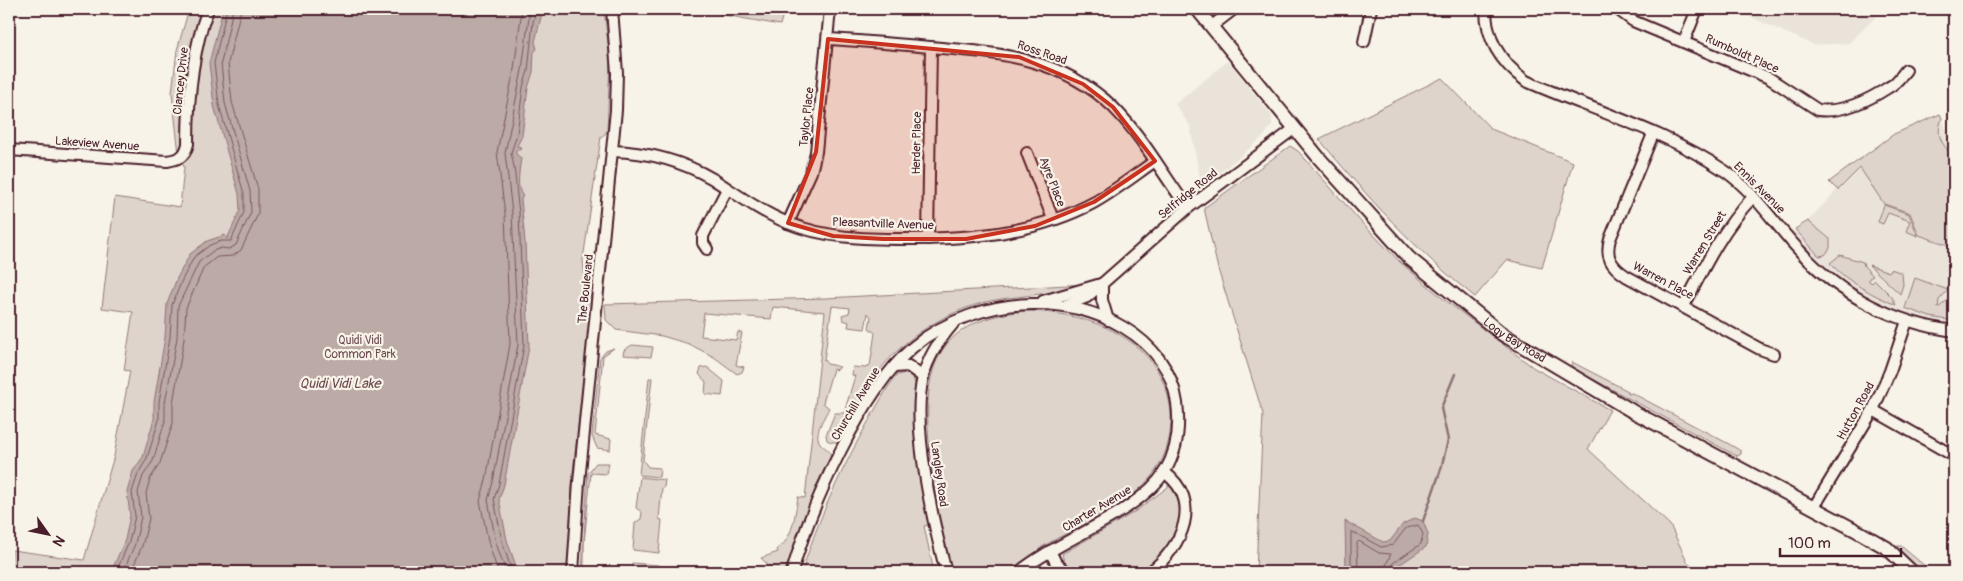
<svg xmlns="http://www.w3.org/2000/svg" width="1963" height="581" font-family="Pangolin,sans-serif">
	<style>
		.built { fill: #eae3da }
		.green { fill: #ded4cc; stroke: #947a7c }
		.water { fill: #bcaaa7; stroke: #8e7275 }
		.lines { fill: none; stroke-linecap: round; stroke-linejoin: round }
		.shore { stroke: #78575d; stroke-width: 1 }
		.stream { stroke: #8e7275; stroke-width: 2.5 }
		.minor-casing { stroke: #4a1f2b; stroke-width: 14 }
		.major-casing { stroke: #4a1f2b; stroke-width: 16 }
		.minor { stroke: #f7f3e8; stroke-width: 10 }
		.major { stroke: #f7f3e8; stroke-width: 12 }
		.marked { fill: #c8321e; fill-opacity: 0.2; stroke: #c8321e; stroke-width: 4; stroke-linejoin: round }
		.labels { text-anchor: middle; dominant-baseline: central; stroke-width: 4.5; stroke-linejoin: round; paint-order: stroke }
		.street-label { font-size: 12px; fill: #4a1f2b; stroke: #f7f3e8 }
		.park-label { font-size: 12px; fill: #6f4c53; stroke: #f7f3e8 }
		.water-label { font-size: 14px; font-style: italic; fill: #6c4950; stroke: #f7f3e8 }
	</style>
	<rect width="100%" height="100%" fill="#f7f3e8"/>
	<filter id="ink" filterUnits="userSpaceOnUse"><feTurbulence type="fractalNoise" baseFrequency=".02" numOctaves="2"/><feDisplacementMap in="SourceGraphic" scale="10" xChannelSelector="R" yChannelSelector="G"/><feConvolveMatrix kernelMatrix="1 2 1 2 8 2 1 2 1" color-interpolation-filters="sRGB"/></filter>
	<g filter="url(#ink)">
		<!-- built -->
		<g class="built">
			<polygon points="655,9 719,9 719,14"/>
			<polygon points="1732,9 1884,9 1849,43 1814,45"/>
			<polygon points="1228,61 1272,116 1272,125 1263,137 1202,188 1190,126 1175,104"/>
			<polygon points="1940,114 1954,148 1954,331 1928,326 1856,297 1786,235 1808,221 1837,190 1829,182 1894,134"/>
		</g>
		<!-- green -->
		<g class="green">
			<polygon points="189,9 604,9 610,61 607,132 601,137 583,260 585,280 592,300 573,472 567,572 9,572 12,550 84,560 114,456 130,371 124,370 133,312 102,308 115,197 180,207 184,167 179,154 172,93 177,50"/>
			<polygon points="719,9 821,9 822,13 784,10 780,25 719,14"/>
			<path d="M1442 78 1491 129 1573 162 1542 268 1507 260 1475 297C1416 251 1367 197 1319 139Z"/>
			<path d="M1940 114 1942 118C1934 140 1945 143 1954 161 1957 168 1954 234 1954 247L1919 235 1910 213 1884 204 1860 168 1838 190 1829 182 1894 134Z"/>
			<polygon points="1290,146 1298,151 1362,223 1400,262 1441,297 1534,368 1610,410 1588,449 1670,525 1688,563 1706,572 1256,572 1263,414 1218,269 1204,208"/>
			<polygon points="1884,205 1909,214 1918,236 1906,231 1910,221 1888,213 1883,224 1878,222"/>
			<polygon points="1808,221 1830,239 1830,248 1825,255 1819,256 1795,229"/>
			<path d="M1840 255 1863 262 1864 266 1873 276 1869 278V281L1872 283 1875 280 1892 297 1896 305C1873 295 1847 282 1830 263Z"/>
			<polygon points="1869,265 1889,272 1891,269 1902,273 1903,285 1900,294"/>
			<polygon points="1915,278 1948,290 1939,300 1938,308 1954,295 1954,321 1930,317 1905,308"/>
			<path d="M1087 284C1058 293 1031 295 1001 299 953 306 904 336 876 375 862 396 850 419 838 442H831L827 440 826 435 835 413H844L855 376 852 375 853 367 865 368 870 366 875 333 869 328 871 317 868 313 865 329 848 327 849 322 843 320 842 315 849 313 850 308 832 306 824 360 827 364 840 367 837 370 833 369 823 403 829 408C825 417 813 433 820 443 824 448 829 449 831 455L817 484 785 572H775L761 558 778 552 777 549C793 540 795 514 798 497L805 498 825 312 773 307 771 319 704 313 701 336 736 340 738 332 742 333 736 365 744 367 742 372 737 374 714 357 689 344 662 336 616 330 606 320 605 304 826 298Z"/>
			<path d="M1026 311C1083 312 1152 334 1168 396 1174 417 1171 442 1161 462 1137 506 1082 523 1042 547 1035 552 1015 571 1009 572 997 576 966 572 952 572 941 537 935 501 931 464 922 379 925 321 1026 311Z"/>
			<polygon points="632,345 653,347 651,357 623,355 624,350"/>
			<polygon points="614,348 603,356 595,435 611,439 610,450 597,448 592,436 600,358 606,351"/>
			<polygon points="1572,362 1628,391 1628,394 1632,393 1729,444 1741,451 1741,454 1738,456 1735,455 1585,375 1571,366"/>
			<polygon points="707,367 724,381 722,396 705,394 706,382 699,374 701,368"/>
			<path d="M905 373 912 376 915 383V434L929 525 924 526 934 572H802C822 505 853 447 888 387L897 375Z"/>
			<polygon points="649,378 652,378 643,460 648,467 660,468 659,477 639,475"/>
			<polygon points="596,463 609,463 607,474 591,473 584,542 584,572 582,572 588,473"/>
			<polygon points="640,477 665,480 664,487 662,488 659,519 662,520 659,553 633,550 635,523 641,519 642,512 636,508"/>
			<path d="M1168 485 1177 491C1179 498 1182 507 1183 514 1184 530 1157 564 1144 572H1072L1065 566 1062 554 1133 513 1168 487Z"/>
			<polygon points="1897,546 1901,546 1932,572 1921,572 1896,549"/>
			<polygon points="632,563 658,565 662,568 662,572 632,572"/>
		</g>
		<!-- water -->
		<g class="water">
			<path d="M223 9H543L535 42 537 49 534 52 533 72 528 88 522 136 517 146 521 147 520 150H516V154L521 158C520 168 515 188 523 196L521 199 525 242 529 346 504 485 499 499 507 540 518 572H111L125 540 130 515 127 492 133 471 143 457 154 419V402L165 337 167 304 177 278 190 254 207 241 225 235 227 239 240 211 239 194 214 106 209 63Z"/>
			<polygon points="1415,518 1423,521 1428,534 1426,547 1396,567 1393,572 1346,572 1345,521 1383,542 1390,541 1403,524"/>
		</g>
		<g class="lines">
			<!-- shore -->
			<g class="shore">
				<polyline points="116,572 129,542 135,516 132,492 138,474 147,458 159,420 159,402 170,337 172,305 182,280 194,257 210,245 221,241 231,241 244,212 244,194 219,105 214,63 227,9"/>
				<polyline points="123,572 135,544 141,517 138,492 143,476 153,461 165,421 165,403 177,338 178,306 199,262 213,251 221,248 229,249 236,245 251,212 250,191 225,103 221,63 233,9"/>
				<polyline points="131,572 142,546 149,519 146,493 150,479 160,463 173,423 173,403 184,339 186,308 204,267 217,257 233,256 241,250 258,214 258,189 232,102 228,63 241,9"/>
				<polyline points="498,572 489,545 480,501 486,480 510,344 505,214 497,152 514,69 522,9"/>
				<polyline points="506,572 496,543 488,500 493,482 518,345 512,213 505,153 522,70 530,9"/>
				<path d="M512 572 502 541 494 499 499 484 524 345 519 212C516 193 516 171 511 153L517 134 523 87 528 71 533 22 537 9"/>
				<polyline points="1351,572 1351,531 1381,547 1393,545 1406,528 1418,525 1423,534 1421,544 1393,563 1389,572"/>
				<polyline points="1358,572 1357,543 1359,541 1379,553 1391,554 1383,572"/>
			</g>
			<!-- stream -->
			<polyline class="stream" points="1423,521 1441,469 1448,440 1441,408 1455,374"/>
			<defs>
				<g id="minor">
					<path d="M1486 9C1486 40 1501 63 1526 81 1590 109 1668 132 1725 171 1755 192 1775 225 1800 251 1840 296 1895 323 1954 331"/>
					<path d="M1617 9 1633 21 1769 78 1818 110C1842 113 1869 100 1889 87 1896 84 1901 76 1906 70"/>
					<polyline points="1212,26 1234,9"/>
					<path d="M828 39C862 41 896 44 930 47 999 53 1061 57 1113 107 1143 137 1163 175 1188 208"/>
					<polyline points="1364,42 1371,9"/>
					<polyline points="1684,42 1697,9"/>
					<path d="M1653 134 1610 239C1605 257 1611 266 1626 276L1760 349 1774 354"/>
					<path d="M9 150 167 161C179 159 185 157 188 144 188 99 192 51 208 9"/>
					<path d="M612 151C648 152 682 161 713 179 738 195 761 212 788 223 825 238 864 239 904 239 969 239 1036 234 1095 202 1116 190 1135 175 1155 161"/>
					<polyline points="1027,153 1053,219"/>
					<polyline points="788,223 811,172 816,152 830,9"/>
					<polyline points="928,239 931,47"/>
					<polyline points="707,249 703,243 703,236 727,189"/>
					<polyline points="1102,284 1102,300 1108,320"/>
					<polyline points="1043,301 1101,284"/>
					<polyline points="1066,305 1087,297 1188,208 1295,128"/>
					<path d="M1684 306C1704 267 1723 228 1753 197"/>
					<polyline points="894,367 908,366 923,377"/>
					<polyline points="1873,410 1954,456"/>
					<polyline points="1814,507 1873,410 1890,371 1907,321"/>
					<polyline points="1050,551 1056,563 1066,572"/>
					<polyline points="573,572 579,482 616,110 617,73 612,9"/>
					<path d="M792 572C811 506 861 392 913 347 945 320 990 305 1032 304 1093 302 1168 336 1177 403 1180 426 1177 451 1165 471 1140 513 1059 539 1019 572"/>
					<path d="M946 572C933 522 911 426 923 377 928 357 940 339 953 324"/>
					<path d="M1150 572C1182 547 1204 501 1164 472"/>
				</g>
				<g id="major">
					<path id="s1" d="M1197 9 1319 158 1409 258 1502 334 1632 411 1859 532 1887 548 1912 572"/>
				</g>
			</defs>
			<!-- minor casing -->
			<use href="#minor" class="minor-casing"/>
			<!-- major casing -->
			<use href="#major" class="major-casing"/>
			<!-- minor -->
			<use href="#minor" class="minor"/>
			<!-- major -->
			<use href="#major" class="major"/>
		</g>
	</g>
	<!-- marked area -->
	<path class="marked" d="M828 39 1019 57 1083 84 1113 107 1155 161 1094 202 1035 226 966 239H883L833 236 788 223 816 152Z"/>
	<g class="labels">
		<!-- street labels -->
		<g class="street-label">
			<text transform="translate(1042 53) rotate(19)">Ross Road</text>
			<text transform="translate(1742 54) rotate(24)">Rumboldt Place</text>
			<text transform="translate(181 81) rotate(-84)">Clancey Drive</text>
			<text transform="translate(807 117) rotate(-84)">Taylor Place</text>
			<text transform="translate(917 143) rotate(-89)">Herder Place</text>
			<text transform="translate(97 144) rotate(4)">Lakeview Avenue</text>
			<text transform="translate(1052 182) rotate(69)">Ayre Place</text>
			<text transform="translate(1759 188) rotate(45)">Ennis Avenue</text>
			<text transform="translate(1188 194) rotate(-39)">Selfridge Road</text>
			<text transform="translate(883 224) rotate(2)">Pleasantville Avenue</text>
			<text transform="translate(1705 243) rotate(-59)">Warren Street</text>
			<text transform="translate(1663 281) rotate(28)">Warren Place</text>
			<text transform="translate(586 289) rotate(-84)">The Boulevard</text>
			<text stroke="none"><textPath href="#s1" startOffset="461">Logy Bay Road</textPath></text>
			<text transform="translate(856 404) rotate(-59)">Churchill Avenue</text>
			<text transform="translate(1856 411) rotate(-61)">Hutton Road</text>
			<text transform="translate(939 474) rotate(82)">Langley Road</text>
			<text transform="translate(1097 509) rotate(-31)">Charter Avenue</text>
		</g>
		<!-- park labels -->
		<g class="park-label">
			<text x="360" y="340">Quidi Vidi<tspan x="360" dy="14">Common Park</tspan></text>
		</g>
		<!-- water labels -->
		<g class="water-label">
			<text x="340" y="383">Quidi Vidi Lake</text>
		</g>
	</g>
	<!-- margin -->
	<rect width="1963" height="581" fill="none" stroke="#f7f3e8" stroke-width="30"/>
	<rect x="15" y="15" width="1933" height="551" fill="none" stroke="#4a1f2b" stroke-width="2" filter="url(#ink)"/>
	<!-- north arrow -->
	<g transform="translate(48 534) rotate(123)" stroke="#f7f3e8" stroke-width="4" paint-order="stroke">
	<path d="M0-4L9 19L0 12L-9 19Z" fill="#4a1f2b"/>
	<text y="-8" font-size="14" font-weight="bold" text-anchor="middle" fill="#4a1f2b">N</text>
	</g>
	<!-- scale -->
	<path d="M1780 548v8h121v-8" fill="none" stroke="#4a1f2b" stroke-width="2.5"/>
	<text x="1788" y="548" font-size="15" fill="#4a1f2b" stroke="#f7f3e8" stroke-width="4" paint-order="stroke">100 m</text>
</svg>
